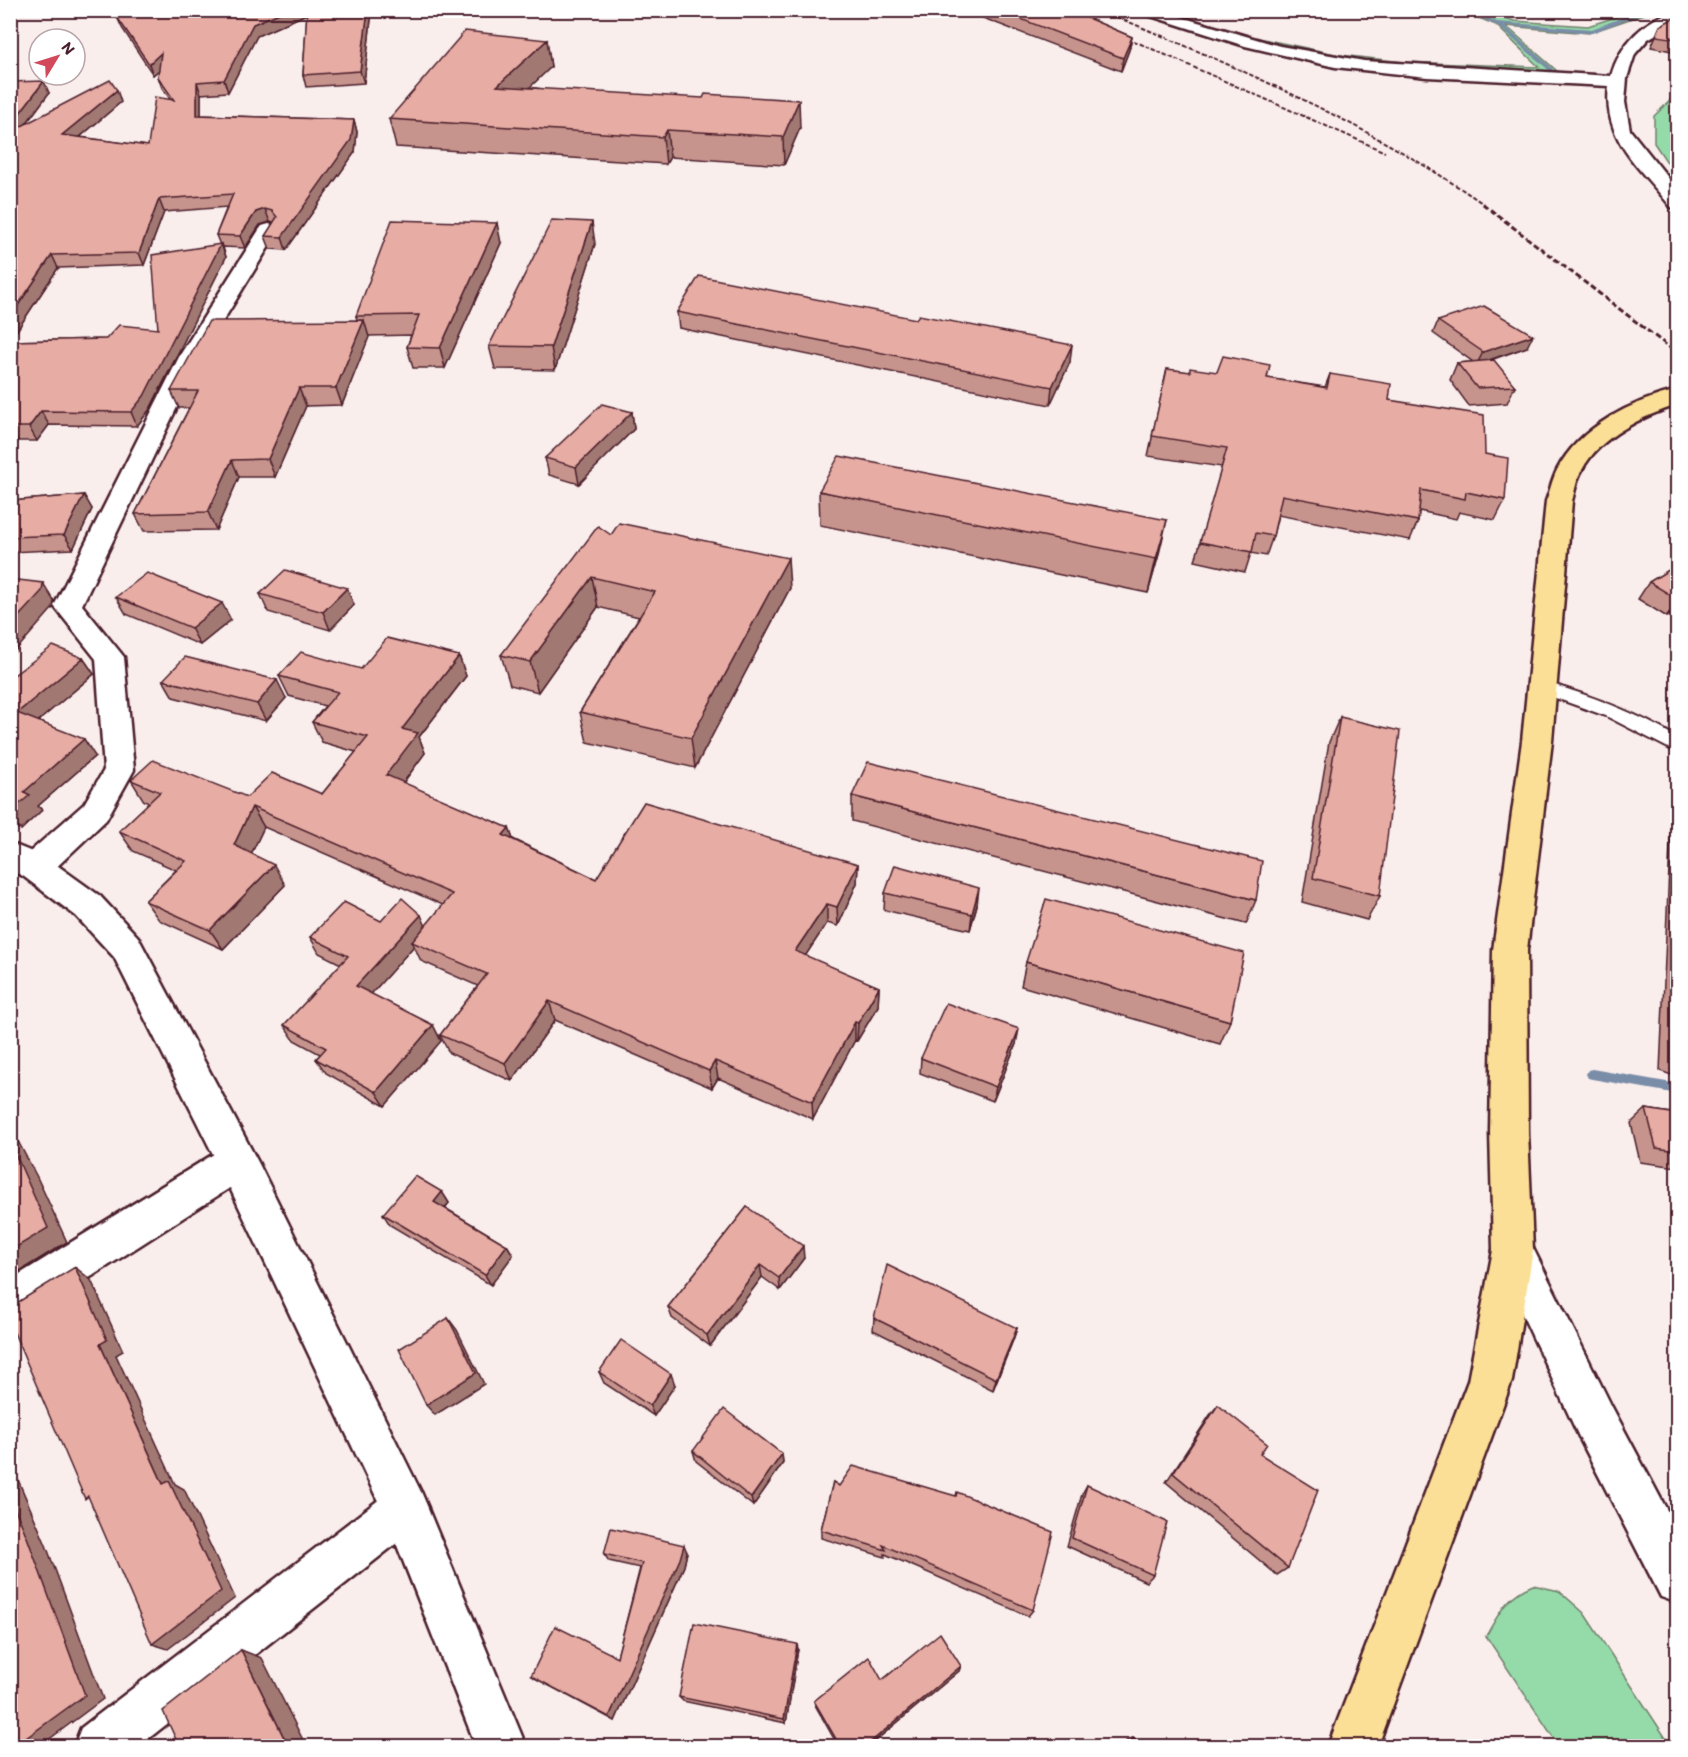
<svg xmlns="http://www.w3.org/2000/svg" width="1688" height="1757" font-family="Itim,sans-serif">
	<style>
		.green { fill: #95dba9; stroke: #707d6a; stroke-width: 1.5 }
		.lines { fill: none; stroke-linecap: round; stroke-linejoin: round }
		.stream { fill: #7a8da8; fill-rule: evenodd }
		.lane-casing { stroke: #4a1f2b; stroke-width: 4 }
		.street-casing { stroke: #4a1f2b; stroke-width: 5 }
		.secondary-casing { stroke: #4a1f2b; stroke-width: 5 }
		.primary-casing { stroke: #4a1f2b; stroke-width: 5 }
		.lane { fill: #fff; fill-rule: evenodd }
		.street { fill: #fff; fill-rule: evenodd }
		.secondary { fill: #fff; fill-rule: evenodd }
		.primary { fill: #fbdf96; fill-rule: evenodd }
		.rail-far1 { stroke: #4a1f2b; stroke-width: 2; stroke-dasharray: 4.5 2; stroke-linecap: butt }
		.rail { stroke: #4a1f2b; stroke-width: 3; stroke-dasharray: 6 3; stroke-linecap: butt }
		.wall { fill: #c7948d; stroke: #4a1f2b; stroke-width: 1.5 }
		.shaded-wall { fill: #a27873; stroke: #4a1f2b; stroke-width: 1.5 }
		.building { fill: #e7aca4; stroke: #4a1f2b; stroke-width: 1.5 }
	</style>
	<rect width="100%" height="100%" fill="#faeeed"/>
	<filter id="ink" filterUnits="userSpaceOnUse"><feTurbulence type="fractalNoise" baseFrequency=".0167" numOctaves="2"/><feDisplacementMap in="SourceGraphic" scale="12" xChannelSelector="R" yChannelSelector="G"/><feConvolveMatrix kernelMatrix="1 2 1 2 8 2 1 2 1" color-interpolation-filters="sRGB"/></filter>
	<g filter="url(#ink)">
		<!-- green -->
		<g class="green">
			<path d="M1462 11H1485L1514 21 1588 26 1634 11H1653L1589 33 1506 26 1557 71C1492 70 1426 68 1361 60 1321 55 1282 45 1244 35L1340 55 1404 62 1539 67 1496 25Z"/>
			<polygon points="1677,94 1677,177 1654,143 1654,116"/>
			<path d="M1533 1585 1559 1591 1584 1613 1671 1746H1559L1486 1636C1500 1612 1506 1596 1533 1585Z"/>
		</g>
		<g class="lines">
			<!-- stream -->
			<g class="stream">
				<polygon points="1222,10 1223,12 1221,13 1215,10"/>
				<polygon points="1464,10 1471,10 1497,22 1592,29 1642,10 1650,10 1592,33 1503,25 1553,69 1551,72 1498,26"/>
				<polygon points="1592,1069 1678,1084 1678,1094 1592,1079 1588,1078 1586,1074 1588,1070"/>
			</g>
			<defs>
				<path id="lane" d="M1542 681C1589 695 1636 712 1678 738V753L1606 716 1536 691 1533 687 1536 683Z"/>
				<g id="street">
					<path d="M1132 10H1157L1280 46 1364 61 1611 76C1620 44 1644 19 1678 10V21L1648 39 1635 54 1627 78 1625 102 1630 130 1678 190V209L1671 207C1641 168 1602 140 1609 86L1427 77 1335 67 1245 46Z"/>
					<polygon points="269,224 276,226 279,230 202,355 82,605 124,657 134,770 106,820 47,876 35,880 23,876 19,867 23,858 84,804 104,770 96,659 54,606 180,355 259,230 262,226"/>
					<polygon points="236,1144 250,1149 255,1162 250,1175 25,1319 10,1325 10,1280 222,1149"/>
					<polygon points="405,1485 421,1492 428,1508 421,1524 139,1746 74,1746 81,1728 389,1492"/>
				</g>
				<g id="secondary">
					<polygon points="10,843 47,858 100,896 138,937 259,1164 421,1492 526,1746 476,1746 387,1520 231,1190 114,957 76,916 23,876 10,870"/>
					<polygon points="1513,1230 1527,1236 1612,1407 1678,1531 1678,1603 1661,1597 1580,1439 1499,1264 1493,1250 1499,1236"/>
				</g>
				<path id="primary" d="M1678 390V405C1644 415 1599 437 1582 470 1576 479 1575 491 1572 501L1552 741 1527 950 1528 1132 1533 1250 1512 1381 1378 1746H1328L1468 1381 1493 1250 1490 1132 1493 950 1522 741 1546 501C1550 491 1552 480 1557 470 1579 427 1632 401 1678 390Z"/>
			</defs>
			<!-- lane casing -->
			<use href="#lane" class="lane-casing"/>
			<!-- street casing -->
			<use href="#street" class="street-casing"/>
			<!-- secondary casing -->
			<use href="#secondary" class="secondary-casing"/>
			<!-- primary casing -->
			<use href="#primary" class="primary-casing"/>
			<!-- lane -->
			<use href="#lane" class="lane"/>
			<!-- street -->
			<use href="#street" class="street"/>
			<!-- secondary -->
			<use href="#secondary" class="secondary"/>
			<!-- primary -->
			<use href="#primary" class="primary"/>
			<!-- rail-far1 -->
			<g class="rail-far1">
				<path d="M1100 10C1233 65 1366 122 1485 205"/>
				<polyline points="1116,33 1385,152"/>
			</g>
			<!-- rail -->
			<polyline class="rail" points="1483,204 1678,354"/>
		</g>
		<!-- wall -->
		<g class="wall">
			<polygon points="372,10 364,83 306,87 303,75 307,14 257,36 228,92 201,94 201,115 354,120 357,132 355,152 286,250 270,249 265,236 274,223 270,222 260,225 245,248 223,247 226,257 150,409 137,426 49,425 37,441 18,441 10,455 10,341 106,339 158,329 220,245 216,235 227,207 164,212 144,265 58,268 10,341 10,82 49,93 26,124 121,102 80,137 148,146 170,99 162,88 158,77 159,70 153,75 122,28 117,17"/>
			<polygon points="984,10 1069,10 1132,37 1129,50 1121,71 983,18"/>
			<polygon points="1677,16 1677,52 1651,47 1660,26"/>
			<polygon points="547,40 551,67 529,87 800,128 784,165 670,157 666,164 396,147 389,119"/>
			<polygon points="501,243 445,368 413,368 407,347 411,335 369,336 342,405 306,406 275,477 239,477 216,530 144,531 135,514 189,408 179,408 171,391 357,320 356,316"/>
			<polygon points="595,244 555,370 495,369 489,346"/>
			<polygon points="677,312 916,319 1070,362 1050,405 679,328"/>
			<polygon points="1438,321 1527,347 1488,361 1515,386 1507,403 1469,406 1450,380 1457,363 1473,362 1433,333"/>
			<polygon points="1167,369 1189,372 1217,372 1267,378 1325,387 1330,374 1389,400 1485,454 1505,500 1495,520 1459,512 1456,519 1419,511 1418,521 1410,540 1278,515 1273,536 1266,556 1251,553 1245,572 1195,561 1222,467 1148,456"/>
			<polygon points="632,412 634,429 579,484 549,475 545,458"/>
			<polygon points="819,491 1159,554 1148,593 820,525"/>
			<polygon points="84,495 92,509 73,549 10,552 10,501"/>
			<polygon points="611,535 790,588 695,768 587,742 580,712 639,617 598,607 538,692 510,685 501,655"/>
			<polygon points="1677,565 1677,610 1667,617 1638,599 1649,582"/>
			<polygon points="347,588 354,605 330,630 268,612 260,594"/>
			<polygon points="116,597 231,620 200,645 126,614"/>
			<polygon points="459,656 466,676 419,737 425,753 403,783 509,828 513,839 596,879 858,864 857,883 838,926 827,923 805,956 879,987 878,1006 857,1041 855,1040 813,1119 718,1078 712,1088 555,1020 512,1081 449,1053 440,1035 478,986 421,961 414,946 371,994 433,1025 441,1041 385,1106 326,1073 316,1059 320,1054 294,1040 284,1025 341,964 319,953 310,937 381,921 426,926 443,905 264,827 251,854 285,885 223,949 159,920 145,901 176,870 133,851 119,831 149,803 144,801 131,780 247,797 322,794 356,752 322,742 312,722 325,706 289,696 279,676 361,669"/>
			<polygon points="83,658 94,674 38,721 95,756 38,806 42,810 21,830 10,826 10,678"/>
			<polygon points="163,680 286,698 266,721 173,697"/>
			<polygon points="1340,717 1380,896 1367,920 1302,902 1329,742"/>
			<polygon points="1677,794 1677,1077 1660,1071 1672,800"/>
			<polygon points="852,796 1256,900 1246,924 852,821"/>
			<polygon points="885,893 977,905 970,930 884,910"/>
			<polygon points="1026,962 1230,1021 1220,1044 1021,986"/>
			<polygon points="1016,1044 993,1101 920,1073 921,1058"/>
			<polygon points="1646,1109 1677,1114 1677,1167 1640,1162 1631,1123"/>
			<polygon points="442,1192 449,1203 445,1208 507,1245 513,1255 491,1285 390,1225 383,1214"/>
			<polygon points="747,1207 804,1258 780,1290 762,1277 710,1346 672,1318 668,1307"/>
			<polygon points="874,1318 1017,1328 1013,1340 993,1390 873,1330"/>
			<polygon points="599,1372 675,1385 654,1416 604,1383"/>
			<polygon points="1218,1405 1260,1454 1288,1568 1277,1575 1166,1482 1210,1415"/>
			<polygon points="693,1451 782,1454 783,1463 753,1506 696,1461"/>
			<polygon points="833,1482 1033,1610 1028,1616 885,1554 885,1557 821,1538 821,1530"/>
			<polygon points="1087,1485 1153,1575 1146,1582 1067,1546 1082,1494"/>
			<polygon points="687,1552 684,1566 615,1721 531,1676 617,1657 640,1568 609,1561 604,1554"/>
			<polygon points="798,1649 786,1723 683,1701 679,1697"/>
			<polygon points="959,1671 869,1746 838,1746 815,1705 814,1701 882,1680"/>
			<polygon points="1133,1738 1142,1746 1123,1746 1126,1741"/>
		</g>
		<!-- shaded-wall -->
		<g class="shaded-wall">
			<polygon points="286,10 311,10 311,12 257,36 228,92 224,80 253,24"/>
			<polygon points="368,10 372,10 364,83 360,71"/>
			<polygon points="1132,37 1129,50 1121,71 1123,58"/>
			<polygon points="547,40 551,67 503,113 497,86"/>
			<polygon points="161,53 165,65 153,75 149,64"/>
			<polygon points="44,81 49,93 10,145 10,126"/>
			<polygon points="197,82 201,94 201,127 197,115"/>
			<polygon points="117,90 121,102 68,147 62,135"/>
			<polygon points="799,100 800,128 784,165 783,137"/>
			<polygon points="354,120 357,132 355,152 286,250 282,237"/>
			<polygon points="667,130 670,157 666,164 663,137"/>
			<polygon points="159,199 164,212 144,265 139,253"/>
			<polygon points="265,209 270,222 260,225 245,248 240,236 256,212"/>
			<polygon points="592,222 595,244 555,370 551,347"/>
			<polygon points="497,223 501,243 445,368 440,348"/>
			<polygon points="221,244 226,257 150,409 137,426 131,412"/>
			<polygon points="52,255 58,268 10,341 10,317"/>
			<polygon points="364,320 369,337 342,405 336,388"/>
			<polygon points="1533,335 1527,347 1477,364 1483,352"/>
			<polygon points="1072,345 1070,362 1050,405 1052,387"/>
			<polygon points="299,388 306,406 275,477 268,459"/>
			<polygon points="41,411 49,425 37,441 29,427"/>
			<polygon points="632,412 634,429 579,484 576,467"/>
			<polygon points="10,428 18,441 10,455"/>
			<polygon points="232,460 239,477 216,530 208,512"/>
			<polygon points="84,495 92,509 73,549 64,535"/>
			<polygon points="1167,520 1159,554 1148,593 1156,559"/>
			<polygon points="788,558 790,588 695,768 691,738"/>
			<polygon points="592,577 598,607 538,692 530,662"/>
			<polygon points="43,583 54,601 53,608 10,657 10,626"/>
			<polygon points="347,588 354,605 330,630 323,612"/>
			<polygon points="1677,600 1677,610 1667,617"/>
			<polygon points="222,603 231,620 200,645 191,628"/>
			<polygon points="459,656 466,676 419,737 425,753 394,795 386,775 402,729"/>
			<polygon points="83,658 94,674 29,729 17,713"/>
			<polygon points="277,680 286,698 266,721 257,704"/>
			<polygon points="84,739 95,756 38,806 42,810 21,830 10,818 10,812 24,792"/>
			<polygon points="252,807 264,827 246,865 234,845"/>
			<polygon points="509,828 516,848 503,835"/>
			<polygon points="858,864 857,883 838,926 837,907"/>
			<polygon points="274,865 285,885 223,949 210,930"/>
			<polygon points="979,888 977,905 970,930 972,914"/>
			<polygon points="827,904 827,923 796,970 795,951"/>
			<polygon points="421,915 428,931 412,942 414,946 364,1002 356,986"/>
			<polygon points="879,987 878,1006 857,1041 858,1023"/>
			<polygon points="549,1001 555,1020 512,1081 505,1063"/>
			<polygon points="855,1022 855,1040 813,1119 812,1102"/>
			<polygon points="433,1025 441,1041 385,1106 376,1092"/>
			<polygon points="1019,1029 1016,1044 993,1101 996,1087"/>
			<polygon points="715,1061 718,1078 712,1088 709,1071"/>
			<polygon points="10,1126 37,1177 67,1242 10,1277"/>
			<polygon points="442,1192 449,1203 441,1212 434,1202"/>
			<polygon points="507,1245 513,1255 491,1285 485,1275"/>
			<polygon points="803,1246 804,1258 780,1290 779,1278"/>
			<polygon points="760,1265 762,1277 710,1346 707,1335"/>
			<polygon points="75,1267 91,1280 123,1351 116,1355 175,1484 184,1489 235,1598 168,1649 152,1644 163,1484 100,1344"/>
			<polygon points="448,1318 457,1330 484,1384 435,1415 426,1405"/>
			<polygon points="1017,1328 1013,1340 993,1390 996,1379"/>
			<polygon points="671,1374 675,1385 654,1416 650,1406"/>
			<polygon points="782,1454 783,1463 753,1506 751,1498"/>
			<polygon points="10,1461 46,1545 103,1699 40,1746 15,1746"/>
			<polygon points="684,1545 687,1552 684,1566 615,1721 609,1717"/>
			<polygon points="797,1644 798,1649 786,1723 784,1719"/>
			<polygon points="241,1650 262,1658 306,1746 288,1746"/>
			<polygon points="961,1666 959,1671 869,1746 866,1746"/>
		</g>
		<!-- building -->
		<g class="building">
			<polygon points="125,10 286,10 253,24 224,80 197,82 197,115 354,120 351,140 282,237 265,236 277,217 272,211 265,209 256,212 240,236 216,235 233,194 159,199 139,253 52,255 10,317 10,132 110,80 117,90 62,135 148,146 155,97 174,100 158,77 161,53 149,64 117,17"/>
			<polygon points="307,10 368,10 360,71 303,75"/>
			<polygon points="997,10 1069,10 1132,37 1123,58"/>
			<polygon points="1677,16 1677,39 1656,36 1660,26"/>
			<polygon points="465,31 547,40 497,86 703,98 705,94 799,100 783,137 667,130 663,137 389,119"/>
			<polygon points="44,81 10,126 10,82"/>
			<polygon points="392,220 497,223 440,348 407,347 419,315 356,316"/>
			<polygon points="552,220 592,222 551,347 489,346"/>
			<polygon points="221,244 144,396 131,412 41,411 29,427 10,427 10,341 106,339 119,325 158,329 152,255"/>
			<polygon points="699,276 916,319 919,315 1072,345 1052,387 677,312"/>
			<polygon points="1484,306 1533,335 1483,352 1438,321"/>
			<polygon points="364,320 336,388 299,388 268,459 232,460 208,512 135,514 198,391 171,391 209,321"/>
			<polygon points="1223,356 1270,365 1267,378 1327,388 1330,374 1391,384 1389,400 1484,415 1485,454 1508,458 1505,500 1466,492 1465,499 1421,490 1418,521 1282,495 1273,536 1256,533 1252,552 1200,542 1227,448 1152,436 1167,369 1190,372 1190,368 1217,372"/>
			<polygon points="1494,360 1515,386 1477,388 1457,363"/>
			<polygon points="602,404 632,412 576,467 545,458"/>
			<polygon points="839,456 1167,520 1156,559 819,491"/>
			<polygon points="84,495 64,535 10,537 10,501"/>
			<polygon points="619,523 788,558 691,738 580,712 655,592 592,577 530,662 501,655 598,526 611,535"/>
			<polygon points="1677,565 1677,599 1649,582"/>
			<polygon points="285,570 347,588 323,612 260,594"/>
			<polygon points="147,573 222,603 191,628 116,597"/>
			<polygon points="10,579 43,583 42,591 10,626"/>
			<polygon points="387,638 459,656 402,729 418,733 386,775 509,828 503,835 596,879 644,802 858,864 837,907 827,904 795,951 879,987 858,1023 855,1022 812,1102 715,1061 709,1071 549,1001 505,1063 440,1035 487,974 412,942 452,894 252,807 234,845 274,865 210,930 145,901 186,861 119,831 160,792 131,780 153,760 247,797 272,773 322,794 368,737 312,722 338,692 279,676 301,652 361,669"/>
			<polygon points="53,646 83,658 17,713 84,739 24,792 30,795 10,812 10,678"/>
			<polygon points="185,657 277,680 257,704 163,680"/>
			<polygon points="1340,717 1400,731 1380,896 1313,878"/>
			<polygon points="868,762 1262,861 1256,900 852,796"/>
			<polygon points="895,865 979,888 972,914 885,893"/>
			<polygon points="402,898 421,915 356,986 433,1025 376,1092 316,1059 326,1048 284,1025 348,956 310,937 344,902 381,921"/>
			<polygon points="1046,899 1244,953 1230,1021 1026,962"/>
			<polygon points="946,1003 1019,1029 996,1087 921,1058"/>
			<polygon points="1646,1109 1677,1114 1677,1151 1656,1148"/>
			<polygon points="10,1145 19,1162 48,1228 10,1251"/>
			<polygon points="415,1176 442,1192 434,1202 507,1245 485,1275 383,1214"/>
			<polygon points="747,1207 803,1246 779,1278 760,1265 707,1335 668,1307"/>
			<polygon points="887,1265 1017,1328 996,1379 874,1318"/>
			<polygon points="75,1267 107,1340 100,1344 163,1484 169,1481 221,1591 152,1644 88,1496 85,1499 10,1323 10,1307"/>
			<polygon points="448,1318 476,1373 426,1405 399,1349"/>
			<polygon points="621,1340 671,1374 650,1406 599,1372"/>
			<polygon points="1218,1405 1267,1444 1260,1454 1318,1490 1288,1568 1173,1473"/>
			<polygon points="724,1409 782,1454 751,1498 693,1451"/>
			<polygon points="853,1466 956,1496 957,1492 1053,1532 1033,1610 883,1545 886,1550 821,1530 833,1482 839,1486"/>
			<polygon points="1087,1485 1167,1522 1153,1575 1072,1538"/>
			<polygon points="10,1497 27,1537 85,1695 15,1746 10,1746"/>
			<polygon points="611,1528 684,1545 680,1559 609,1717 531,1676 555,1626 617,1657 642,1563 604,1554"/>
			<polygon points="694,1623 797,1644 784,1719 679,1697"/>
			<polygon points="940,1633 961,1666 866,1746 840,1746 814,1701 869,1657 882,1680"/>
			<polygon points="241,1650 288,1746 179,1746 163,1711"/>
			<polygon points="1133,1738 1142,1746 1128,1746"/>
		</g>
	</g>
	<!-- margin -->
	<rect width="1688" height="1757" fill="none" stroke="#fff" stroke-width="36"/>
	<rect x="18" y="18" width="1652" height="1721" fill="none" stroke="#4a1f2b" stroke-width="2" filter="url(#ink)"/>
	<!-- north arrow -->
	<g transform="translate(57 57) rotate(52)"><circle r="28" fill="#ffffff" stroke="#b7a5aa" stroke-width="1.5"/>
	<path d="M0-4.5L10 22L0 15L-10 22Z" fill="#d1495b"/>
	<text y="-9" font-size="16" font-weight="bold" text-anchor="middle" fill="#4a1f2b">N</text>
	</g>
</svg>
